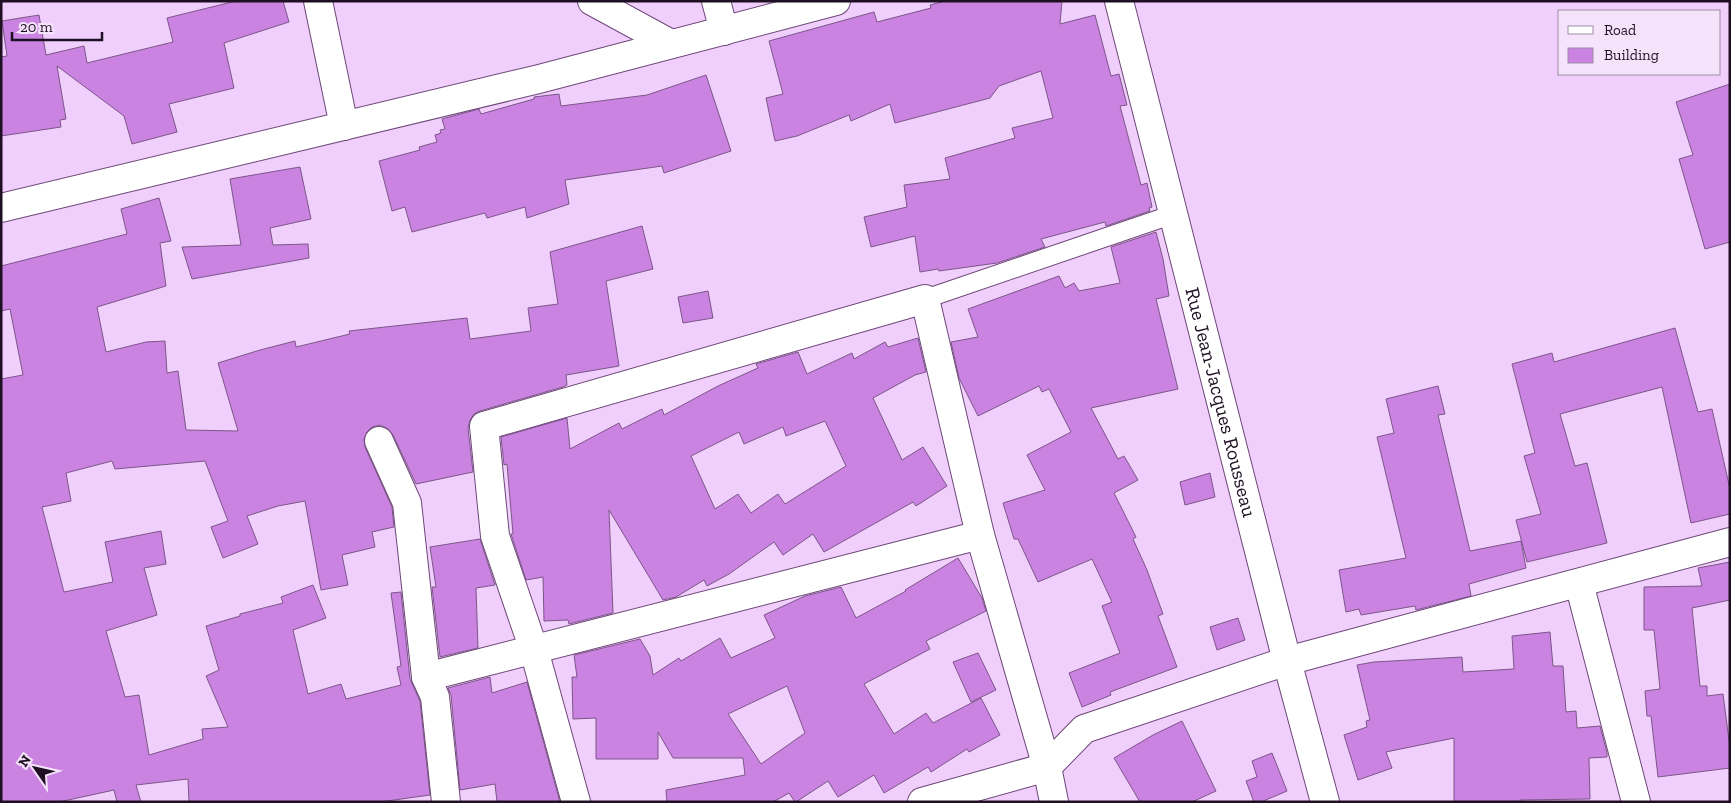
<svg xmlns="http://www.w3.org/2000/svg" width="1731" height="803" font-family="'Zilla Slab',serif">
	<style>
		.building { fill: #ca83e1; stroke: #7c5688; fill-rule: evenodd }
		.lines { fill: none; stroke-linecap: round; stroke-linejoin: round }
		.lane-casing { stroke: #6d4778; stroke-width: 20 }
		.street-casing { stroke: #6d4778; stroke-width: 30 }
		.secondary-casing { stroke: #6d4778; stroke-width: 30 }
		.lane { stroke: #fff; stroke-width: 18 }
		.street { stroke: #fff; stroke-width: 28 }
		.secondary { stroke: #fff; stroke-width: 28 }
		.labels { text-anchor: middle; dominant-baseline: central; stroke-width: 4; stroke-linejoin: round; paint-order: stroke }
		.street-label { font-size: 20px; fill: #1e0f23; stroke: #f4e3fa }
	</style>
	<rect width="100%" height="100%" fill="#f1cffc"/>
	<!-- building -->
	<g class="building">
		<polygon points="236,1 283,1 289,22 224,43 234,88 169,104 177,132 132,144 124,116 57,66 66,119 60,120 61,127 1,136 1,57 7,56 2,21 39,15 46,55 84,46 87,63 173,42 167,18"/>
		<polygon points="945,1 1062,1 1060,24 1095,15 1111,76 1119,74 1127,105 1120,106 1141,185 1147,183 1152,207 1149,208 1150,211 1106,226 1105,222 1041,239 1045,247 997,263 939,271 938,269 920,272 915,236 871,247 864,217 907,207 904,185 950,179 945,158 1015,138 1012,128 1053,118 1041,71 999,86 990,98 895,123 890,104 851,121 849,115 797,136 775,141 766,98 783,94 769,41 874,12 877,22 931,8 930,5"/>
		<polygon points="706,75 731,151 664,173 662,166 565,180 569,204 527,218 525,207 487,218 485,213 412,232 405,207 392,211 379,161 420,150 419,147 437,142 435,135 441,133 440,130 445,129 442,119 479,109 481,114 534,99 534,97 559,94 561,106 647,95"/>
		<polygon points="1730,84 1730,242 1705,249 1679,159 1693,155 1676,102"/>
		<polygon points="300,167 311,219 270,228 273,245 308,244 309,258 192,279 182,247 241,245 230,179"/>
		<polygon points="159,198 171,241 160,243 166,286 97,307 106,352 146,342 165,341 167,373 178,371 186,430 238,431 218,363 260,350 295,341 296,347 350,334 349,331 467,318 470,339 531,331 528,308 558,304 550,252 642,226 653,269 606,281 619,366 566,375 567,385 563,387 480,411 474,414 470,420 468,428 473,472 416,484 393,435 388,429 380,425 372,427 367,432 364,439 365,447 392,507 394,527 372,532 375,547 342,555 348,585 321,590 305,501 278,506 247,516 258,544 223,558 211,527 228,521 205,461 115,469 112,461 66,473 71,501 42,507 64,592 113,582 105,542 161,531 166,564 144,568 157,615 106,631 125,697 139,695 149,755 203,739 202,729 228,727 206,676 219,670 206,626 240,616 240,614 283,603 281,597 313,585 326,618 293,630 308,694 341,684 346,699 401,685 397,667 401,666 391,593 401,592 410,679 420,701 430,795 380,802 189,802 188,779 136,785 141,802 117,802 114,790 59,802 1,802 1,379 23,375 10,309 1,311 1,266 127,234 121,209"/>
		<polygon points="1156,232 1163,259 1169,296 1156,299 1178,389 1091,408 1118,459 1124,456 1138,480 1114,493 1136,537 1133,539 1147,570 1163,614 1158,616 1177,667 1110,692 1111,695 1082,707 1069,673 1120,653 1102,606 1112,602 1092,559 1038,582 1018,539 1014,539 1003,503 1045,490 1027,455 1071,432 1049,389 1042,392 1039,386 978,416 959,378 951,342 978,337 968,309 1059,276 1065,288 1074,283 1079,291 1120,283 1111,247"/>
		<polygon points="708,291 713,318 683,323 678,297"/>
		<polygon points="1675,328 1698,412 1712,409 1730,489 1730,514 1691,523 1662,387 1560,414 1575,466 1587,463 1607,543 1527,562 1516,520 1541,514 1524,456 1535,453 1512,364 1552,353 1554,362"/>
		<path d="M918 338 926 372 915 375 873 398 902 460 923 447 947 486 916 506 913 502 824 552 813 534 783 555 774 542 729 574 707 586 704 580 676 597 663 600 609 510 613 613 569 624 568 620 544 621 543 577 526 580 511 534H513L507 464 504 465 501 437 567 418 570 449 619 423 622 429 662 409 664 415 718 386 758 368 756 364 798 352 807 374 852 353 854 359 885 342 888 347ZM825 421 846 466 785 504 778 494 751 513 738 494 715 509 691 456 739 432 744 444 783 427 786 436Z"/>
		<polygon points="1438,386 1445,414 1438,415 1470,551 1521,541 1526,568 1469,584 1471,596 1416,610 1415,606 1361,615 1359,609 1346,612 1339,570 1406,558 1377,437 1394,433 1386,399"/>
		<polygon points="1210,473 1215,497 1185,505 1180,482"/>
		<polygon points="480,539 495,585 476,588 478,648 440,657 432,587 436,587 430,547"/>
		<path d="M958 558 982 598 986 611 926 641 930 649 864 684 894 734 926 713 933 723 981 698 1000 735 969 752 967 749 931 772 928 767 884 793 874 775 838 797 828 781 796 802H795L789 793 773 802H667L666 790 745 775 743 758H673L658 732V759H596V718L573 719 572 677H577L574 655 640 639 650 656 653 675 679 658 681 661 720 638 731 658 775 638 764 615 805 596 841 587 856 618 906 591 905 590ZM787 686 805 733 761 764 728 714Z"/>
		<polygon points="1730,562 1730,600 1692,608 1700,686 1707,686 1707,696 1723,694 1730,748 1730,768 1658,777 1651,716 1647,716 1645,691 1660,689 1654,630 1644,630 1644,587 1702,586 1698,568"/>
		<polygon points="1238,618 1245,640 1217,650 1210,627"/>
		<polygon points="1550,632 1553,666 1563,666 1566,712 1576,711 1577,728 1600,726 1607,753 1607,757 1589,758 1590,799 1520,800 1520,802 1454,802 1454,738 1386,752 1392,768 1358,780 1344,735 1367,727 1366,721 1370,720 1357,665 1374,662 1462,657 1463,672 1514,669 1512,636"/>
		<polygon points="978,653 996,690 971,702 953,662"/>
		<polygon points="490,677 492,693 527,682 560,802 497,802 495,784 460,790 451,695 448,688"/>
		<polygon points="1182,721 1216,791 1192,802 1140,802 1114,758 1153,735"/>
		<polygon points="1272,753 1287,791 1261,802 1254,802 1246,781 1257,777 1252,761"/>
	</g>
	<g class="lines">
		<defs>
			<polyline id="lane" points="925,299 1174,214"/>
			<g id="street">
				<polyline points="318,1 344,126"/>
				<polyline points="592,1 671,44"/>
				<polyline points="716,1 724,31"/>
				<polyline points="1,208 539,79 836,1"/>
				<polyline points="379,441 407,503 426,677 435,697 446,802"/>
				<polyline points="1579,583 1636,802"/>
				<polyline points="426,677 980,535"/>
				<polyline points="576,802 534,650 495,536 484,426 925,299 980,535 1047,767 1054,802"/>
				<polyline points="922,802 1047,767 1084,729 1287,661 1730,542"/>
			</g>
			<g id="secondary">
				<path id="s1" d="M1119 1 1287 661 1325 802"/>
			</g>
		</defs>
		<!-- lane casing -->
		<use href="#lane" class="lane-casing"/>
		<!-- street casing -->
		<use href="#street" class="street-casing"/>
		<!-- secondary casing -->
		<use href="#secondary" class="secondary-casing"/>
		<!-- lane -->
		<use href="#lane" class="lane"/>
		<!-- street -->
		<use href="#street" class="street"/>
		<!-- secondary -->
		<use href="#secondary" class="secondary"/>
	</g>
	<g class="labels">
		<!-- street labels -->
		<g class="street-label">
			<text stroke="none"><textPath href="#s1" startOffset="414">Rue Jean-Jacques Rousseau</textPath></text>
		</g>
	</g>
	<!-- border -->
	<rect width="1731" height="803" fill="none" stroke="#1e0f23" stroke-width="5"/>
	<!-- legend -->
	<rect x="1558" y="10" width="162" height="65" fill="#f4e3fa" stroke="#9e8ea4"/>
	<rect x="1568" y="26" width="25" height="8" fill="#ffffff" stroke="#9e8ea4"/>
	<text x="1604" y="35" font-size="15" fill="#1e0f23">Road</text>
	<rect x="1568" y="48" width="25" height="15" fill="#ca83e1" stroke="#9e8ea4"/>
	<text x="1604" y="60" font-size="15" fill="#1e0f23">Building</text>
	<!-- north arrow -->
	<g transform="translate(35 768) rotate(304)" stroke="#f4e3fa" stroke-width="4" paint-order="stroke">
	<path d="M0-4L9 19L0 12L-9 19Z" fill="#1e0f23"/>
	<text y="-8" font-size="14" font-weight="bold" text-anchor="middle" fill="#1e0f23">N</text>
	</g>
	<!-- scale -->
	<path d="M12 32v8h90v-8" fill="none" stroke="#1e0f23" stroke-width="2.5"/>
	<text x="20" y="32" font-size="15" fill="#1e0f23" stroke="#f4e3fa" stroke-width="4" paint-order="stroke">20 m</text>
</svg>
